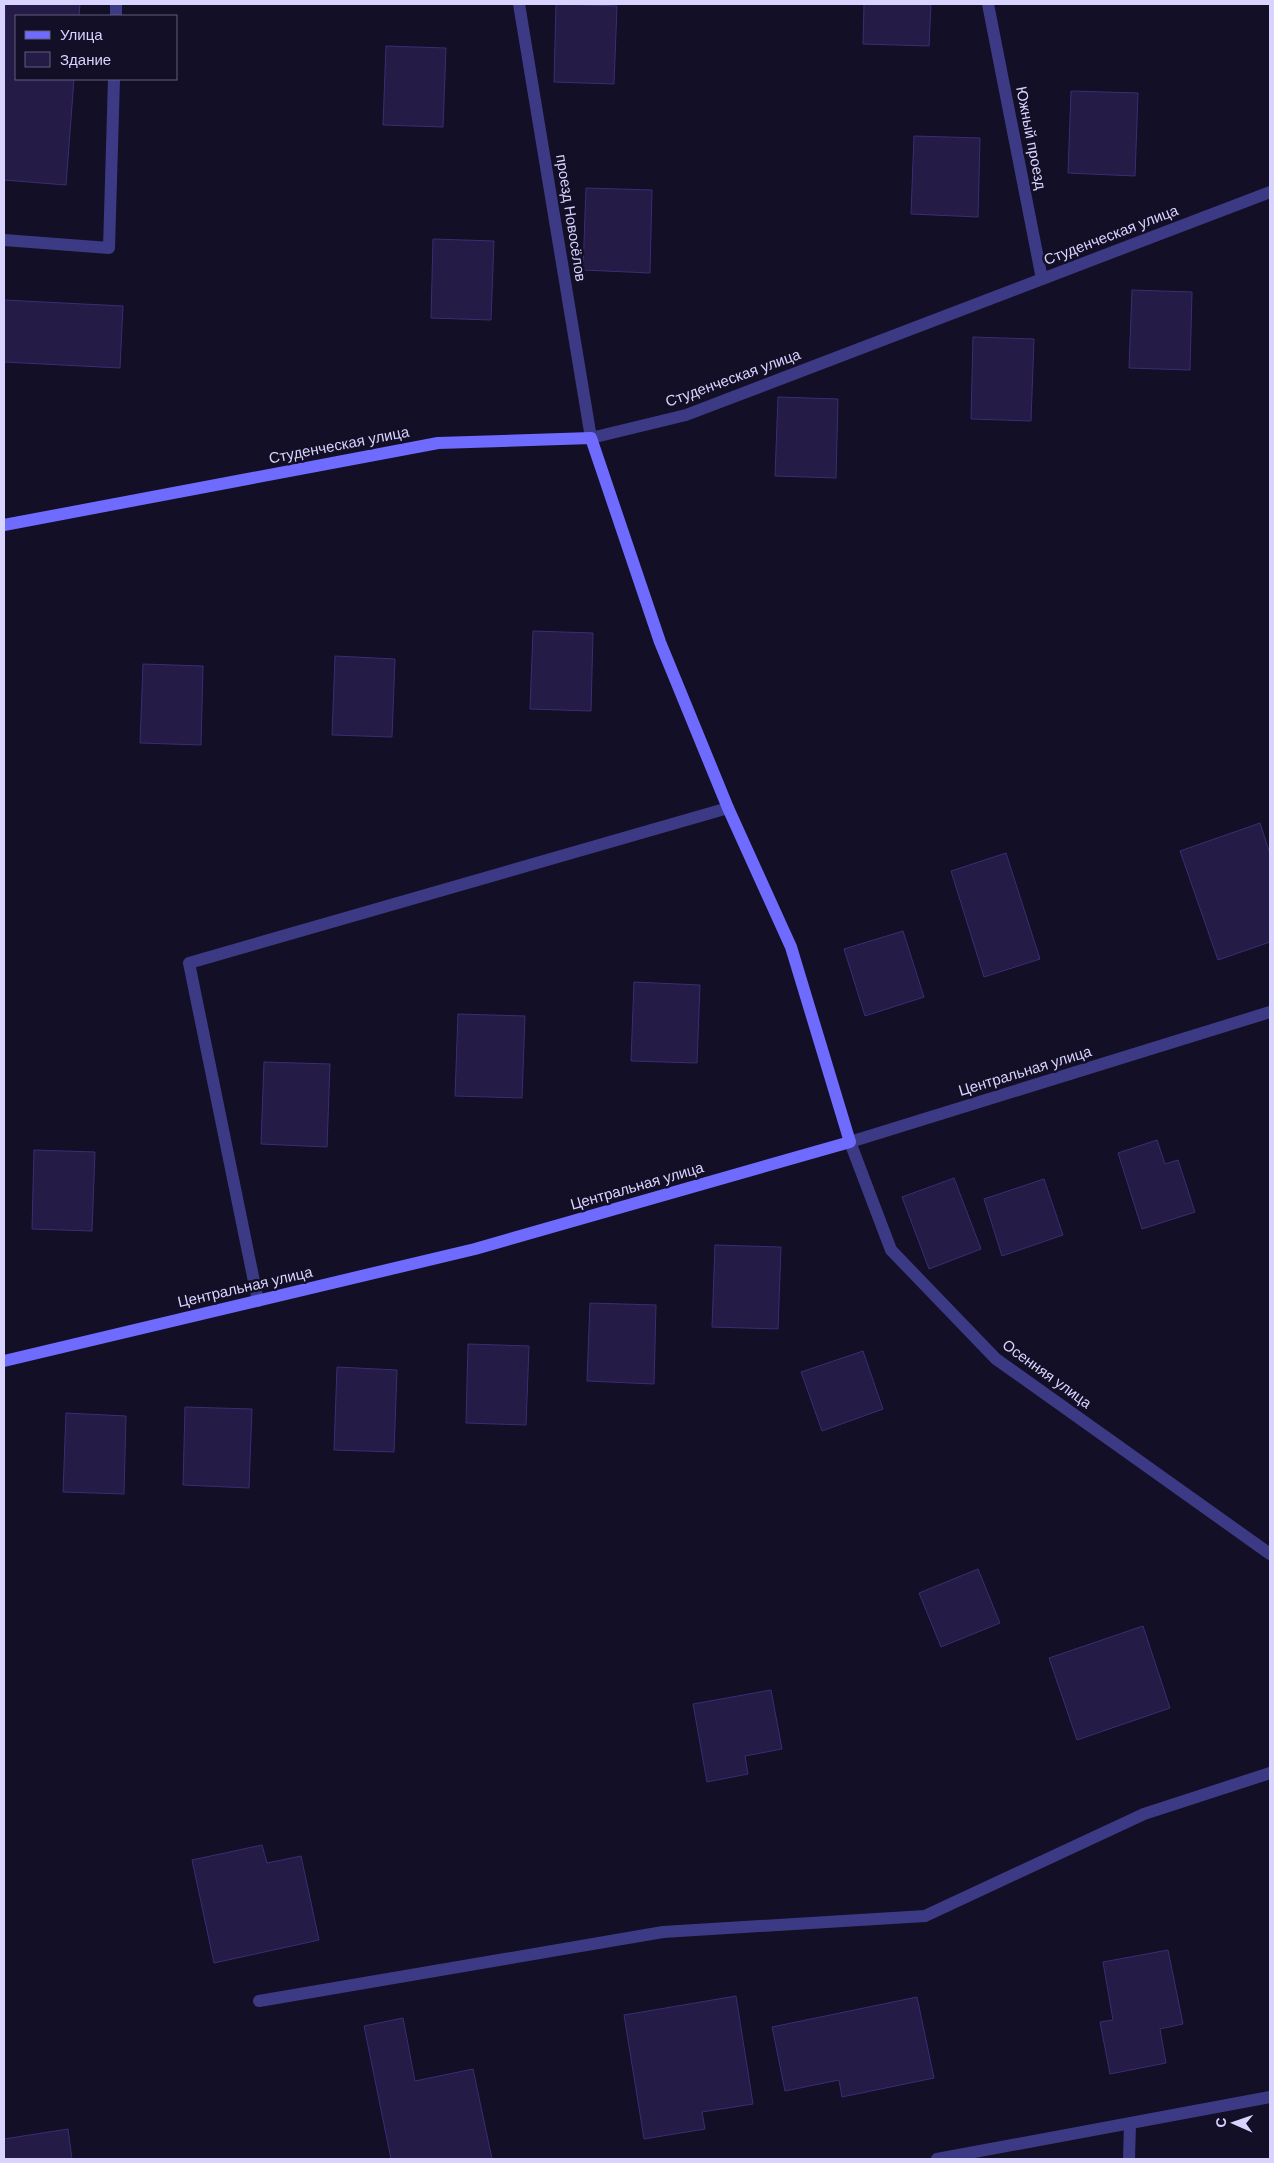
<svg xmlns="http://www.w3.org/2000/svg" width="1274" height="2163" font-family="'DM Sans',sans-serif">
	<style>
		.building { fill: #241b47; stroke: #3b2d73 }
		.lines { fill: none; stroke-linecap: round; stroke-linejoin: round }
		.lane { stroke: #3d3a85; stroke-width: 12 }
		.street { stroke: #3d3a85; stroke-width: 12 }
		.secondary { stroke: #6f6bff; stroke-width: 12 }
		.labels { text-anchor: middle; dominant-baseline: central; stroke-width: 5; stroke-linejoin: round; paint-order: stroke }
		.street-label { font-size: 15px; fill: #d9d4ff; stroke: #130f26 }
	</style>
	<rect width="100%" height="100%" fill="#130f26"/>
	<!-- building -->
	<g class="building">
		<polygon points="5,4 80,4 79,16 16,16 16,79 74,79 66,185 4,180"/>
		<polygon points="556,4 617,6 614,84 554,82"/>
		<polygon points="864,4 931,4 929,46 863,44"/>
		<polygon points="386,46 446,48 443,127 383,125"/>
		<polygon points="1071,91 1138,93 1135,176 1068,173"/>
		<polygon points="914,136 980,138 978,217 911,214"/>
		<polygon points="586,188 652,190 650,273 583,270"/>
		<polygon points="433,239 494,241 491,320 431,318"/>
		<polygon points="1132,290 1192,292 1190,370 1129,368"/>
		<polygon points="4,300 123,306 120,368 4,362"/>
		<polygon points="973,337 1034,339 1031,421 971,419"/>
		<polygon points="778,397 838,399 836,478 775,476"/>
		<polygon points="533,631 593,633 591,711 530,709"/>
		<polygon points="335,656 395,659 392,737 332,735"/>
		<polygon points="143,664 203,666 201,745 140,743"/>
		<polygon points="1260,823 1270,854 1270,942 1218,960 1180,851"/>
		<polygon points="1006,853 1040,959 984,977 951,871"/>
		<polygon points="903,931 924,997 865,1016 844,949"/>
		<polygon points="634,982 700,985 697,1063 631,1061"/>
		<polygon points="458,1014 525,1016 522,1098 455,1096"/>
		<polygon points="264,1062 330,1064 327,1147 261,1144"/>
		<polygon points="1157,1140 1165,1164 1178,1160 1195,1212 1142,1229 1118,1153"/>
		<polygon points="34,1150 95,1152 92,1231 32,1229"/>
		<polygon points="954,1178 981,1249 929,1269 902,1197"/>
		<polygon points="1044,1179 1063,1235 1002,1256 984,1199"/>
		<polygon points="715,1245 781,1247 778,1329 712,1327"/>
		<polygon points="590,1303 656,1305 654,1384 587,1381"/>
		<polygon points="468,1344 529,1346 526,1425 466,1423"/>
		<polygon points="863,1351 883,1409 822,1431 801,1372"/>
		<polygon points="337,1367 397,1370 394,1452 334,1450"/>
		<polygon points="185,1407 252,1409 249,1488 183,1485"/>
		<polygon points="66,1413 126,1416 124,1494 63,1492"/>
		<polygon points="978,1569 1000,1623 941,1647 919,1593"/>
		<polygon points="1143,1626 1170,1708 1077,1740 1049,1658"/>
		<polygon points="771,1690 782,1749 745,1756 748,1774 707,1782 693,1704"/>
		<polygon points="262,1845 267,1863 301,1856 319,1940 214,1963 192,1860"/>
		<polygon points="1168,1950 1183,2024 1160,2029 1166,2063 1110,2074 1100,2022 1113,2020 1103,1962"/>
		<polygon points="736,1996 753,2104 702,2112 705,2129 644,2139 624,2015"/>
		<polygon points="917,1997 934,2078 842,2097 839,2080 785,2091 772,2027"/>
		<polygon points="403,2018 415,2081 473,2069 492,2159 391,2159 364,2026"/>
		<polygon points="68,2129 72,2159 4,2159 4,2139"/>
	</g>
	<g class="lines">
		<!-- lane -->
		<g class="lane">
			<polyline points="116,16 116,4"/>
			<polyline points="4,240 109,248 114,79"/>
			<polyline points="259,2001 663,1932 925,1916 1144,1814 1270,1773"/>
		</g>
		<!-- street -->
		<g class="street">
			<polyline points="519,4 591,438 686,415 1270,192"/>
			<polyline points="988,4 1042,279"/>
			<polyline points="1270,1012 850,1142 891,1250 996,1359 1270,1554"/>
			<polyline points="258,1301 189,963 728,808"/>
			<polyline points="937,2159 1270,2097"/>
			<polyline points="1129,2159 1130,2124"/>
		</g>
		<!-- secondary -->
		<polyline class="secondary" points="4,525 438,443 591,438 660,642 728,808 791,947 850,1142 475,1249 4,1361"/>
	</g>
	<g class="labels">
		<!-- street labels -->
		<g class="street-label">
			<text transform="translate(1031 138) rotate(79)">Южный проезд</text>
			<text transform="translate(571 218) rotate(81)">проезд Новосёлов</text>
			<text transform="translate(1111 235) rotate(-21)">Студенческая улица</text>
			<text transform="translate(733 378) rotate(-20)">Студенческая улица</text>
			<text transform="translate(339 445) rotate(-11)">Студенческая улица</text>
			<text transform="translate(1025 1071) rotate(-17)">Центральная улица</text>
			<text transform="translate(637 1186) rotate(-16)">Центральная улица</text>
			<text transform="translate(245 1287) rotate(-13)">Центральная улица</text>
			<text transform="translate(1047 1374) rotate(36)">Осенняя улица</text>
		</g>
	</g>
	<!-- border -->
	<rect width="1274" height="2163" fill="none" stroke="#d9d4ff" stroke-width="10"/>
	<!-- legend -->
	<rect x="15" y="15" width="162" height="65" fill="#130f26" stroke="#625e7d"/>
	<rect x="25" y="31" width="25" height="8" fill="#6f6bff" stroke="#625e7d"/>
	<text x="60" y="40" font-size="15" fill="#d9d4ff">Улица</text>
	<rect x="25" y="52" width="25" height="15" fill="#241b47" stroke="#625e7d"/>
	<text x="60" y="65" font-size="15" fill="#d9d4ff">Здание</text>
	<!-- north arrow -->
	<g transform="translate(1234 2123) rotate(272)" stroke="#130f26" stroke-width="4" paint-order="stroke">
	<path d="M0-4L9 19L0 12L-9 19Z" fill="#d9d4ff"/>
	<text y="-8" font-size="14" font-weight="bold" text-anchor="middle" fill="#d9d4ff">С</text>
	</g>
</svg>
